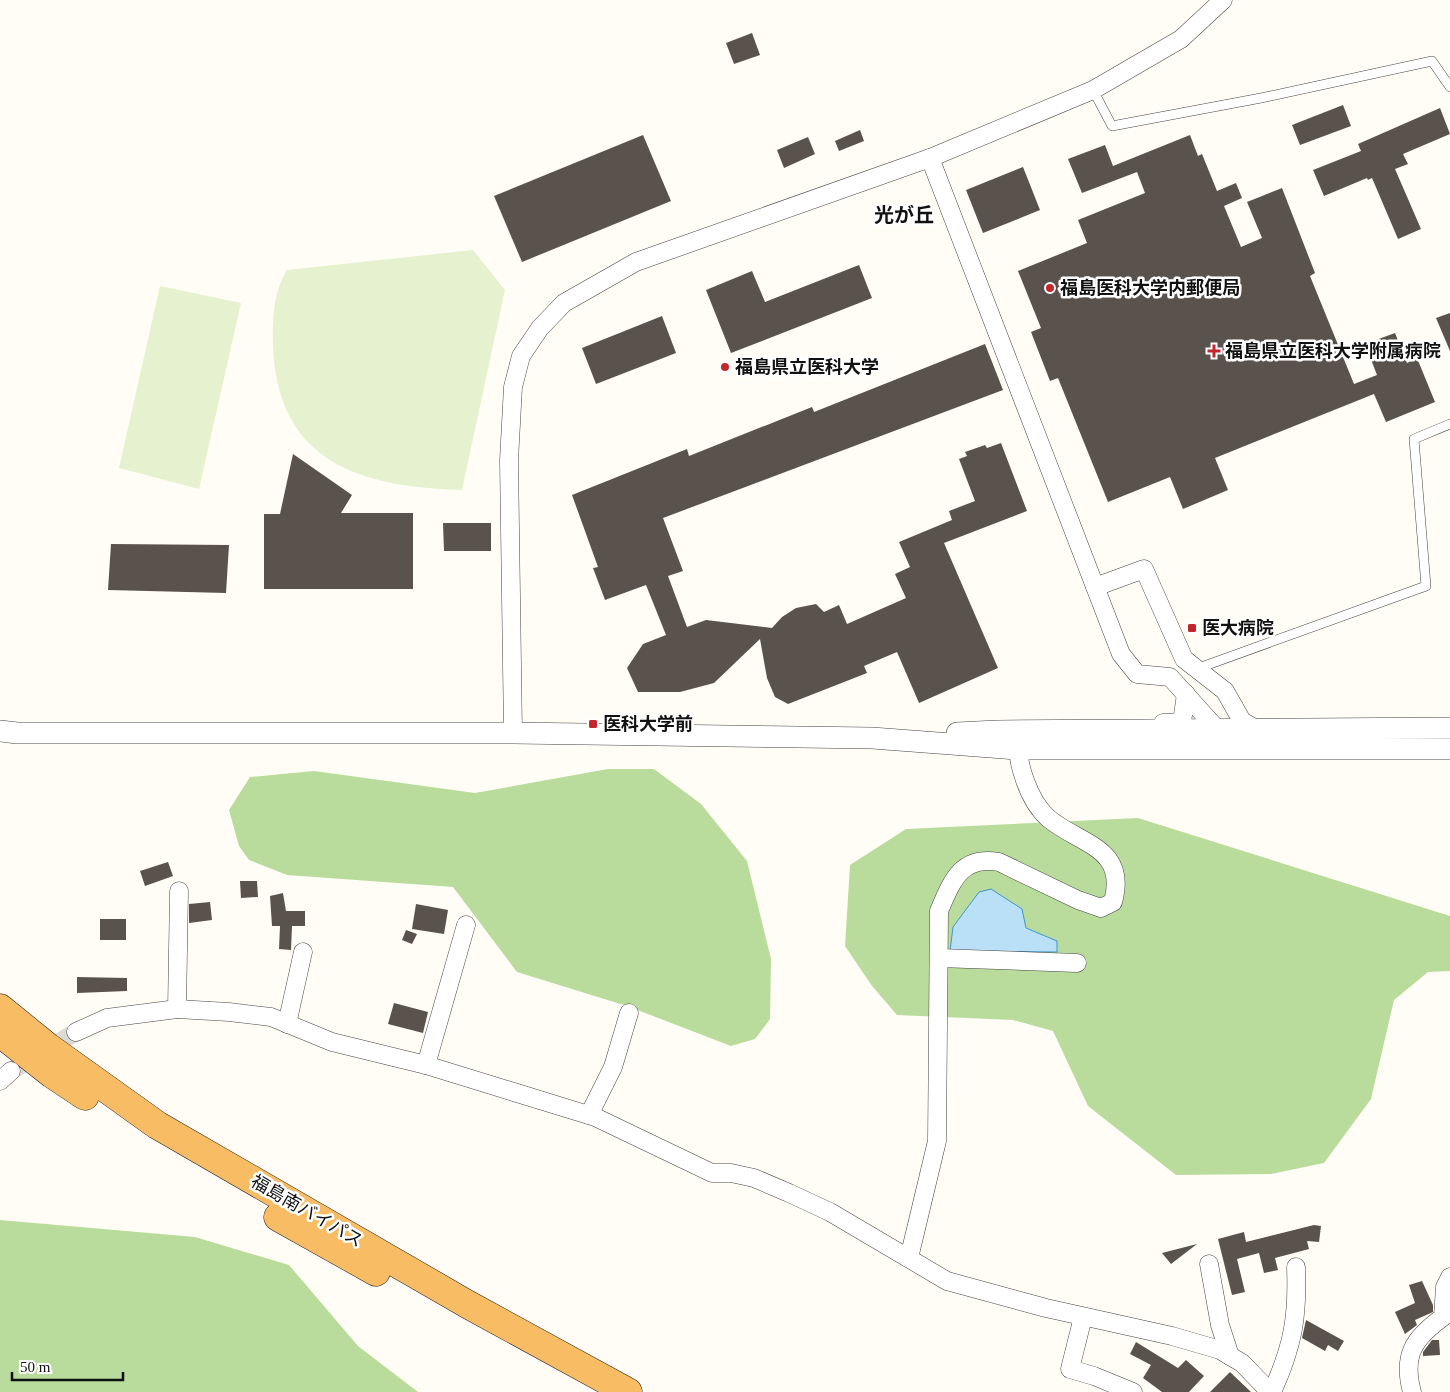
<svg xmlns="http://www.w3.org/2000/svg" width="1450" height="1392" font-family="'Times New Roman','Noto Sans JP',serif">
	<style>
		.forest { fill: #b9dc9c }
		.pitch { fill: #e6f2cf }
		.water { fill: #b9e0f7; stroke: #3f96cf }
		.building { fill: #5a524d }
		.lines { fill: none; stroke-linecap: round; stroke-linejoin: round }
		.minor-tunnel { stroke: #dbdad3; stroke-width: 18; stroke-dasharray: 18 9; stroke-linecap: butt }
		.service-casing { stroke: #444; stroke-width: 10 }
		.minor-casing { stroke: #444; stroke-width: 19 }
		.tertiary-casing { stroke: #444; stroke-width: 22 }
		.trunk-casing { stroke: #222; stroke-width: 29 }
		.service { stroke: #fff; stroke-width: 9 }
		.minor { stroke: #fff; stroke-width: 18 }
		.tertiary { stroke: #fff; stroke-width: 21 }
		.trunk { stroke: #f7bc64; stroke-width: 28 }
		.poi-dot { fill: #c4262e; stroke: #fff; stroke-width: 2 }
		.labels { text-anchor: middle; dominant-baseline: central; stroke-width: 5; stroke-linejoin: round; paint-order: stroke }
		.poi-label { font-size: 18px; font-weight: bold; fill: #111; stroke: #fff; text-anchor: start }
		.street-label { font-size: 18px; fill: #111; stroke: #fff }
		.quarter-label { font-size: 20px; font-weight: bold; fill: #111; stroke: #fff }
	</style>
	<rect width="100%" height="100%" fill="#fffdf5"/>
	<!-- forest -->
	<g class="forest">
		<polygon points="608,769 654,769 701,804 747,861 771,959 770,1019 755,1039 731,1046 627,1006 517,972 453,887 287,875 249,860 239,846 229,810 250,777 314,771 475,793"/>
		<polygon points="1138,818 1450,916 1450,971 1428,972 1394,1000 1371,1099 1324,1163 1271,1174 1176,1175 1088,1106 1053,1031 1013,1020 897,1015 872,986 845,946 850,865 906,829"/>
		<polygon points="0,1220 195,1237 289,1265 358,1346 418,1392 0,1392"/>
	</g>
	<!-- pitch -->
	<g class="pitch">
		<path d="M473 250 505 290 462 490C362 487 278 464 273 347 272 322 273 292 287 270Z"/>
		<polygon points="160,286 241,303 199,489 119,468"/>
	</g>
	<!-- water -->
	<polygon class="water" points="991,889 1022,909 1026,928 1057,941 1057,952 950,951 953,927 979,892"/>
	<!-- building -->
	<g class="building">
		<polygon points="752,33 760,55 734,64 726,43"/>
		<polygon points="1343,105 1351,126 1300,145 1292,125"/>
		<polygon points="1440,108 1450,134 1403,154 1408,164 1395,169 1421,229 1398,239 1372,178 1368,180 1367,178 1324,196 1313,170 1361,151 1358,144"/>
		<polygon points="860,130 864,141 839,151 835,141"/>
		<polygon points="643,135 671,201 522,262 494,196"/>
		<polygon points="1190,135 1198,156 1202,154 1217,191 1236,183 1242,198 1224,206 1241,247 1262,238 1247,202 1282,188 1315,273 1310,276 1354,384 1377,375 1365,344 1395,333 1407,363 1417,358 1435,402 1386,422 1374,394 1215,458 1228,490 1183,509 1170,477 1108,502 1058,378 1050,381 1031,332 1041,328 1018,271 1087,243 1078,220 1145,193 1137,172 1082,193 1068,159 1105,145 1113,166"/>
		<polygon points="808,137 815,154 784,168 777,150"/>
		<polygon points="1023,167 1040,210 983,233 966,190"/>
		<polygon points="859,265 872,298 731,353 706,290 752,271 765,302"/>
		<polygon points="1450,313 1450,351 1436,318"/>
		<polygon points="662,316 676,353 596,384 582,348"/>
		<polygon points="985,344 1003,390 663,518 683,571 668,576 687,627 706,620 772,628 782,617 796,608 816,604 824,612 839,605 847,624 906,598 895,574 910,567 899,542 952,520 949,511 975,501 959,459 967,456 965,452 985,445 987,448 1001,443 1027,511 944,543 998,668 919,703 897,652 864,666 867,673 788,704 775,697 767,678 760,639 714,683 680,692 638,692 627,668 643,644 666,635 646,585 605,600 593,568 598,567 572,495 687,449 689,456 812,407 814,412"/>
		<polygon points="293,454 352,495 341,513 413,513 413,589 264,589 264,514 280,514"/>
		<polygon points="443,523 491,523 491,551 444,551"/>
		<polygon points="111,544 229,545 226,593 108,590"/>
		<polygon points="168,862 173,876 145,886 140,871"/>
		<polygon points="240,881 257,881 258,897 241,898"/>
		<polygon points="283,893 286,911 305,911 305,926 292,926 291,950 279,949 280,926 272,926 270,896"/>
		<polygon points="210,902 212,920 189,923 189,904"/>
		<polygon points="416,904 448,910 444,934 412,929"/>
		<rect x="100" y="919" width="26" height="21"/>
		<polygon points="406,930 417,934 412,944 402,940"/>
		<polygon points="77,977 127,978 127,991 77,993"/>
		<polygon points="394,1003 428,1012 423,1033 388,1024"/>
		<polygon points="1314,1225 1321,1226 1319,1242 1307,1241 1309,1249 1275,1258 1278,1270 1264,1273 1259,1253 1237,1259 1245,1292 1232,1295 1218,1239 1244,1232 1246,1242"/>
		<polygon points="1197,1244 1171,1264 1162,1253"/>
		<polygon points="1422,1281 1433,1305 1433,1312 1415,1320 1417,1325 1405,1334 1395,1312 1415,1303 1409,1285"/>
		<polygon points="1306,1320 1344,1341 1338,1351 1328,1345 1325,1351 1302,1338"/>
		<polygon points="1432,1340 1439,1340 1440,1355 1423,1356 1423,1352"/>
		<polygon points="1136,1342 1178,1368 1186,1360 1204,1376 1189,1392 1162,1392 1143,1378 1151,1365 1130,1354"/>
		<polygon points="1230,1372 1251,1392 1210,1392"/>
	</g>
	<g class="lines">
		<!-- minor-tunnel -->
		<polyline class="minor-tunnel" points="11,1071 76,1032"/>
		<defs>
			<g id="service">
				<polyline points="1093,90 1112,126 1261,98 1432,61 1450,87"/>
				<polyline points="1196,669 1426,586 1414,439 1450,424"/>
			</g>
			<g id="minor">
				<polyline points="930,158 1121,654 1137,674 1170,677 1217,729 1224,734"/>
				<polyline points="1095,587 1144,569 1184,659 1225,691 1242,721 1254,728"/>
				<polyline points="1163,723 1182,722 1186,694"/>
				<polyline points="513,733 509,460 513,387 521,356 540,328 564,303 636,262 930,158 1093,90 1181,39 1223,0"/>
				<polyline points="939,958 1077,963"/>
				<polyline points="177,1009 179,891"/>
				<polyline points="287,1024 303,952"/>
				<polyline points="76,1032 107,1018 177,1009 229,1012 271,1017 332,1042 426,1065 595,1117 712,1173 731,1173 754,1178 789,1193 830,1212 947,1281 1046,1308 1172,1336 1220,1350 1242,1363 1270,1392"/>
				<polyline points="426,1065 466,925"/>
				<polyline points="0,1081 11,1071"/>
				<polyline points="589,1115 613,1067 629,1013"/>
				<path d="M909 1258 937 1141 939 911C952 881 961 855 999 862L1078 900 1101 908 1113 902C1128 847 1080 845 1048 818 1028 800 1017 763 1017 737"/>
				<polyline points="1209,1264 1220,1325 1230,1356"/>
				<polyline points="1083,1317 1070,1369 1094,1376 1133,1392"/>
				<path d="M1272 1392C1293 1346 1298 1317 1296 1267"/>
				<path d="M1412 1392C1402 1355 1414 1338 1443 1317L1445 1287 1450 1277"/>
			</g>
			<g id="tertiary">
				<polyline points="0,731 17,733 513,733 872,738 1017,749 1450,749"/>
				<polyline points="957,733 997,731 1450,728"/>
			</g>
			<g id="trunk">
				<polyline points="0,1008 48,1047 157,1125 467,1304 628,1392"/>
				<polyline points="0,1033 52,1074 85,1096"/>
				<polyline points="278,1217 376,1272"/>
			</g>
		</defs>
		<!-- service casing -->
		<use href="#service" class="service-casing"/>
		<!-- minor casing -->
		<use href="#minor" class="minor-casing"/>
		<!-- tertiary casing -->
		<use href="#tertiary" class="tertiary-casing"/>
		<!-- trunk casing -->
		<use href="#trunk" class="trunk-casing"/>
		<!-- service -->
		<use href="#service" class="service"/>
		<!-- minor -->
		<use href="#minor" class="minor"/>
		<!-- tertiary -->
		<use href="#tertiary" class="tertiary"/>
		<!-- trunk -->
		<use href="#trunk" class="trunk"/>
	</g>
	<!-- markers -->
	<g class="poi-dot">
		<circle cx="1050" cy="288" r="5"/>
		<path d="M1211.5 343.5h5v5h5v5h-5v5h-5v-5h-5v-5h5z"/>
		<circle cx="725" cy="367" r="5"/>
		<rect x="1187" y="623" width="10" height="10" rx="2.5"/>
		<rect x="588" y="719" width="10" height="10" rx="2.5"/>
	</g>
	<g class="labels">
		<!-- poi labels -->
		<g class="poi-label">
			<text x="1060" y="288">福島医科大学内郵便局</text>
			<text x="1225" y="351">福島県立医科大学附属病院</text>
			<text x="735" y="367">福島県立医科大学</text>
			<text x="1202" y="628">医大病院</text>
			<text x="603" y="724">医科大学前</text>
		</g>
		<!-- street labels -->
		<g class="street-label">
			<text transform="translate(307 1211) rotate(30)">福島南バイパス</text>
		</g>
		<!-- quarter labels -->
		<g class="quarter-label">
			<text x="904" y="215">光が丘</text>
		</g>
	</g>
	<!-- scale -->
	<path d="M12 1372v8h111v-8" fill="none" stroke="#111111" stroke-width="2.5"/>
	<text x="20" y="1372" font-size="15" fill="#111111" stroke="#ffffff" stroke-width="4" paint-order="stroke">50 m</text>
</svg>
